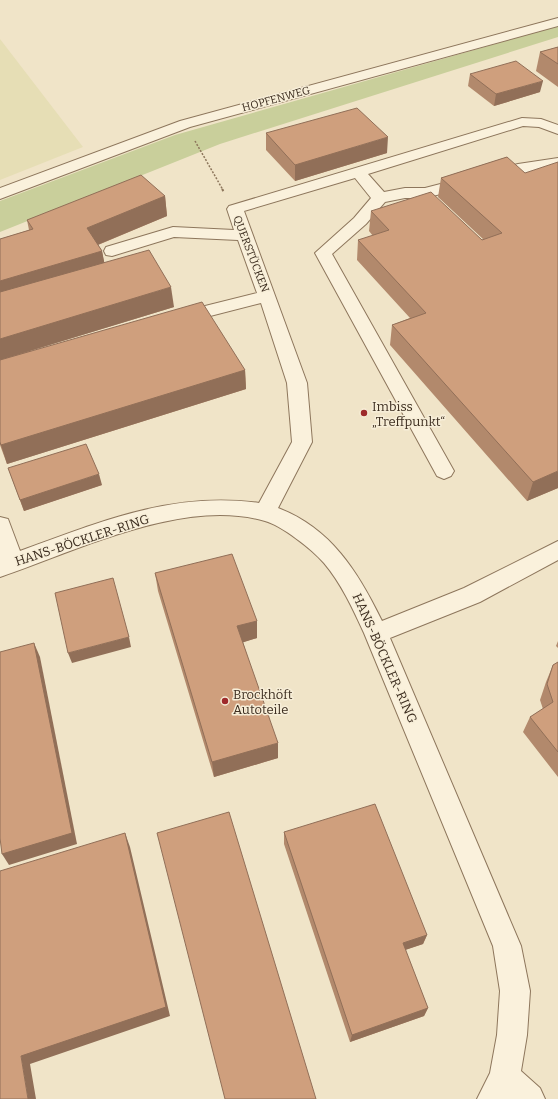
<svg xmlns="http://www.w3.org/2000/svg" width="558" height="1099" font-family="Bitter,serif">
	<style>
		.farmland { fill: #e6deb5 }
		.green { fill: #c9cf9b }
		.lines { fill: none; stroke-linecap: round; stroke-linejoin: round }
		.minor-casing { stroke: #8d765c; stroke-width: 2 }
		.path-far1 { stroke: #8d765c; stroke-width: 1.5; stroke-dasharray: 2 1.5; stroke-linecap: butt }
		.path { stroke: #8d765c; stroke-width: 2; stroke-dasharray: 2.5 1.5; stroke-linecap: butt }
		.minor { fill: #faf1dc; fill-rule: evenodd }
		.wall { fill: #b2896c }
		.shaded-wall { fill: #916f58 }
		.building { fill: #cf9f7d; stroke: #916f58 }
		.poi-dot { fill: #9e2a2b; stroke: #f7eed8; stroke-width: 1.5 }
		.labels { text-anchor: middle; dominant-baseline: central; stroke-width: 3; stroke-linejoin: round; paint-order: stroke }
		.far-street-label { font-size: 11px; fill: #3d2e20; stroke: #f7eed8 }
		.poi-label { font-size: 13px; fill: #3d2e20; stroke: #f7eed8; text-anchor: start }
		.street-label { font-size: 13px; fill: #3d2e20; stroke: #f7eed8 }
	</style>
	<rect width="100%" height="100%" fill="#f0e4c8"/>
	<!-- farmland -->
	<polygon class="farmland" points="0,39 83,147 0,180"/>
	<!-- green -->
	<polygon class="green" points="558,26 558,37 220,144 0,232 0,201 175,135"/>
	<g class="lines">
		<defs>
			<g id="minor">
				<polygon points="558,18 558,26 190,127 0,199 0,188 180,121"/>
				<path d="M522 118 541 119 558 125V134L539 127 523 126 368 174 384 192 405 188H425L518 164 558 158V168L519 174 425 198H405L385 202 366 224 332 254 454 471 451 476 444 479 437 476 315 253 354 218 371 198 355 178 244 211 307 383 312 442 278 508C331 528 358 572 382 621L464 588 558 541V560L480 602 390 638 521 946 530 991 527 1035 521 1071 540 1088 545 1099H477L490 1073 497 1035 500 991 493 946 364 633C353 609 341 583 324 563 313 550 281 525 265 521 183 497 77 551 0 577V517L8 519 20 551C99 522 173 491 259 503L292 442 287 383 261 303 179 324 173 322 170 318 173 314 257 293 238 240 174 237 112 256 106 255 104 251 106 247 173 227 234 230 227 209 229 206Z"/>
			</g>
		</defs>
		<!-- minor casing -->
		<use href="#minor" class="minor-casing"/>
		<!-- path-far1 -->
		<polyline class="path-far1" points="195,141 223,190"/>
		<!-- path -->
		<polyline class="path" points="222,189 224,192"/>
		<!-- minor -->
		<use href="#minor" class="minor"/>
	</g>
	<!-- wall -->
	<g class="wall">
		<polygon points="558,47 558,87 536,71 540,52"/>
		<polygon points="470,74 540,92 494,106 468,86"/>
		<polygon points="266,133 387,153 295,181 266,150"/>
		<polygon points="507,157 558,488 527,501 390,345 392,325 410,318 357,260 358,240 373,236 369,231 371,211 482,240 483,239 438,197 441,178"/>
		<polygon points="165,196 167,216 98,245 102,251 104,262 174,307 30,351 245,370 246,389 7,464 0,445 0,239 29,230 27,220"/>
		<polygon points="8,468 102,485 24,511"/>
		<polygon points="155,573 257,621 257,638 243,642 278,758 214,777 158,591"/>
		<polygon points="558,641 558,648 556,646"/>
		<polygon points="558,662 558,777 523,732 530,717 543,709 540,700 546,682 553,665"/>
		<polygon points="284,832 427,935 423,944 405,950 428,1008 424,1016 350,1042 284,844"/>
	</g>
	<!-- shaded-wall -->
	<g class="shaded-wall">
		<polygon points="543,81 540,92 494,106 496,94"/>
		<polygon points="388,137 387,153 295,181 295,165"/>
		<polygon points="165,196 167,216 90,248 87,228"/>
		<polygon points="102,251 106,271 0,302 0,281"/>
		<polygon points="171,287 174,307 0,360 0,339"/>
		<polygon points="245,370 246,389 7,464 1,445"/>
		<polygon points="558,471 558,488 527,501 533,482"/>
		<polygon points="99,474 102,485 24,511 20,500"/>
		<polygon points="257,621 257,638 238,644 237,626"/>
		<polygon points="129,637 131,647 72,663 68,653"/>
		<polygon points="34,643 40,657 77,844 9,865 2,854"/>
		<polygon points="278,743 278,758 214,777 212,762"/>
		<polygon points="125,833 130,847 170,1016 30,1064 36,1099 28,1099 21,1056"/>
		<polygon points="427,935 423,944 399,952 403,943"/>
		<polygon points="428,1008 424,1016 350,1042 352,1035"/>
	</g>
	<!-- building -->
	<g class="building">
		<polygon points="558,47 558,64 540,52"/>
		<polygon points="516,61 543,81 496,94 470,74"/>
		<polygon points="357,108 388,137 295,165 266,133"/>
		<polygon points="507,157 525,173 558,162 558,471 533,482 392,325 426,313 358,240 389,230 371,211 431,192 482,240 502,233 441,178"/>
		<polygon points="141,175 165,196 87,228 102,251 0,281 0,239 33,229 27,220"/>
		<polygon points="149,250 171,287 0,339 0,292"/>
		<polygon points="202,302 245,370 1,445 0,442 0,360"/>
		<polygon points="86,444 99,474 20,500 8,468"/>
		<polygon points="232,554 257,621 237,626 278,743 212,762 155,573"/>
		<polygon points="113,578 129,637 68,653 55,593"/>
		<polygon points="34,643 72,833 2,854 0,838 0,652"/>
		<polygon points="558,662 558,752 530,717 553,702 547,684 553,665"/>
		<polygon points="375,804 427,935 403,943 428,1008 352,1035 284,832"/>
		<polygon points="229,812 316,1099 225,1099 157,833"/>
		<polygon points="125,833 166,1007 21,1056 28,1099 0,1099 0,871"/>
	</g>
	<!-- markers -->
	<g class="poi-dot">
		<circle cx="364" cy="413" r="4"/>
		<circle cx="225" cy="701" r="4"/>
	</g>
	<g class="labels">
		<!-- far-street labels -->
		<g class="far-street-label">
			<text transform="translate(276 99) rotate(-15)">HOPFENWEG</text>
			<text transform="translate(251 254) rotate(69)">QUERSTÜCKEN</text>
		</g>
		<!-- poi labels -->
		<g class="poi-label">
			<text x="372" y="406">Imbiss<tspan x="372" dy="15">„Treffpunkt“</tspan></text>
			<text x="233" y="694">Brockhöft<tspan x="233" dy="15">Autoteile</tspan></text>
		</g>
		<!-- street labels -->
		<g class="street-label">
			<text transform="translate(82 540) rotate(-18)">HANS-BÖCKLER-RING</text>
			<text transform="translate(385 658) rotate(66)">HANS-BÖCKLER-RING</text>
		</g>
	</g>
</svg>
